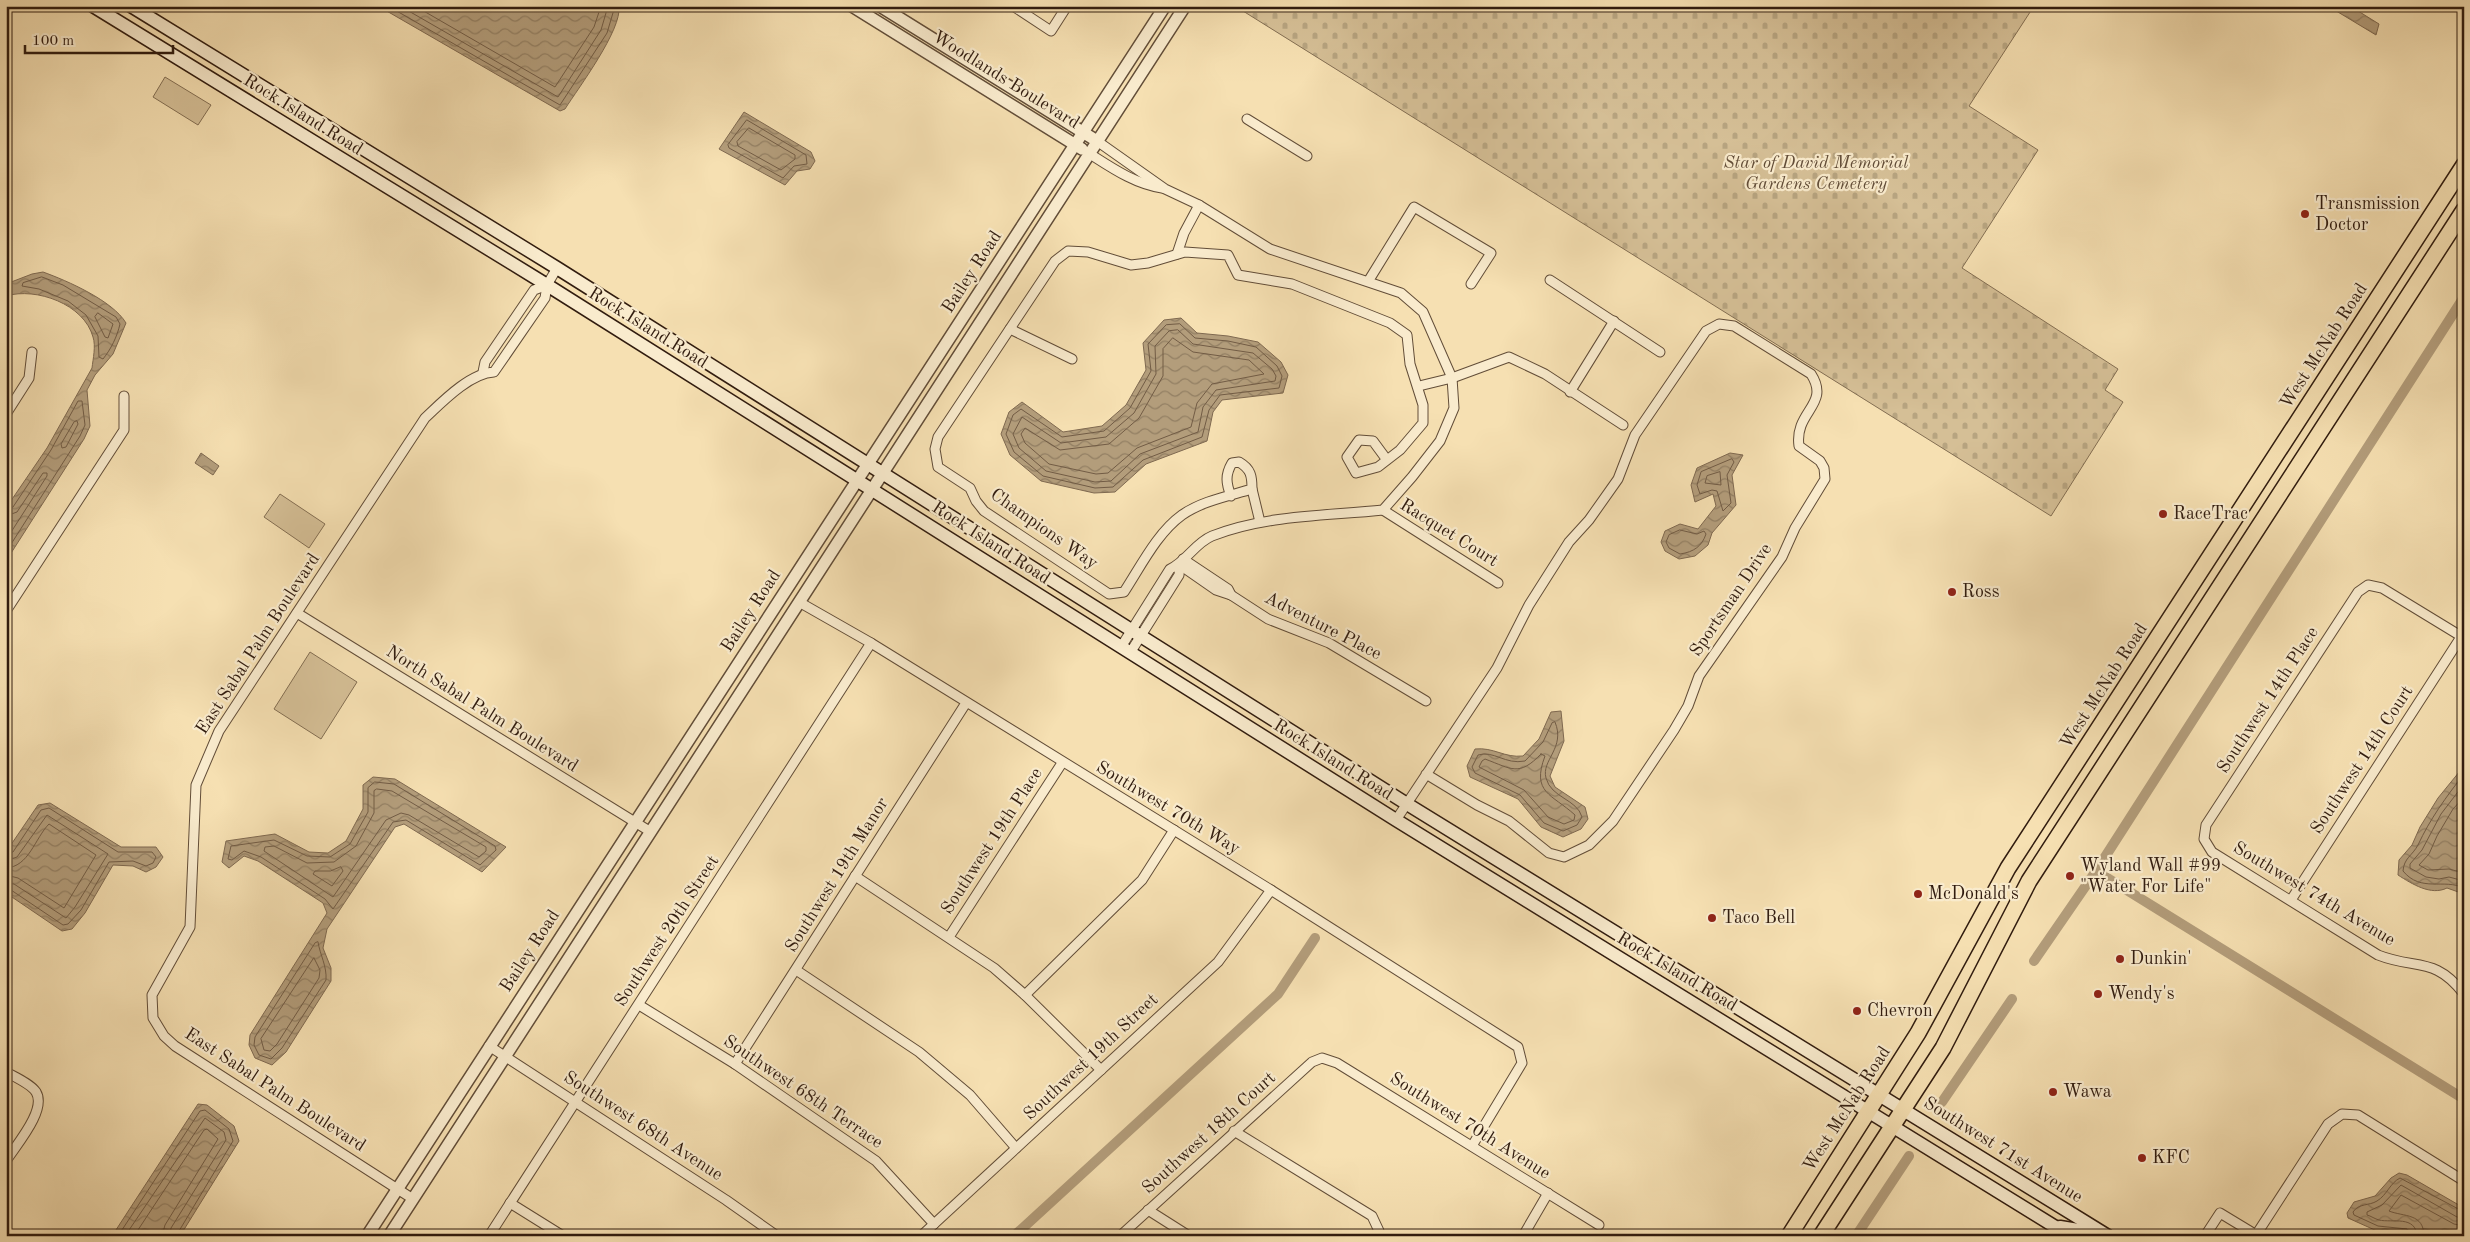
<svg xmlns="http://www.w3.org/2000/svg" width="2470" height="1242" font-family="'Old Standard TT',serif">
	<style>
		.green { fill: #d5bf96; stroke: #836e52 }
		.cemetery { fill: url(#cemetery-stones); stroke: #836e52 }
		.water { fill: url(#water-waves); stroke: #7f6950 }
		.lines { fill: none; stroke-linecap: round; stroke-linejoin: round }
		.shore { stroke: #725c45; stroke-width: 1 }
		.canal { stroke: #b39d7b; stroke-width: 10 }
		.minor-casing { stroke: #624d38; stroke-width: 11 }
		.tertiary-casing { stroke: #624d38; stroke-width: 14 }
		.secondary-casing { stroke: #311c0f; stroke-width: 15 }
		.primary-casing { stroke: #311c0f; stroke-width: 18 }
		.minor { stroke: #f9ebcd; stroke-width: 9 }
		.tertiary { stroke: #f9ebcd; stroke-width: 11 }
		.secondary { stroke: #f9ebcd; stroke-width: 12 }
		.primary { stroke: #f6e0b2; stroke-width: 15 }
		.poi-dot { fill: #8f2418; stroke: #f9ebcd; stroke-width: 2 }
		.labels { text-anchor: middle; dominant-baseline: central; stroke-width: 4.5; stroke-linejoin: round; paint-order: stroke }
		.street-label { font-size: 18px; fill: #311c0f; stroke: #f9ebcd }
		.park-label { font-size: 18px; font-style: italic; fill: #624d38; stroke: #f9ebcd }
		.poi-label { font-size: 18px; fill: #311c0f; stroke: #f9ebcd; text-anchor: start }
	</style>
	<defs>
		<pattern id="cemetery-stones" width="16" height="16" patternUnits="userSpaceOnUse" patternTransform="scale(1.25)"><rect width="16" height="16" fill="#d5bf96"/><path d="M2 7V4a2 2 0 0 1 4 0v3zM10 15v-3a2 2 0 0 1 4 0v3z" fill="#b7a480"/></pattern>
		<pattern id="water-waves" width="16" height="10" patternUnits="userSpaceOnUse" patternTransform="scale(1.25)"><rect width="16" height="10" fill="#b39d7b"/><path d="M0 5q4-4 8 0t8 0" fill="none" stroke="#927f63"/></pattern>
	</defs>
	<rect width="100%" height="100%" fill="#f6e0b2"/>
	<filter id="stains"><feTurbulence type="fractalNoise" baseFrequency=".004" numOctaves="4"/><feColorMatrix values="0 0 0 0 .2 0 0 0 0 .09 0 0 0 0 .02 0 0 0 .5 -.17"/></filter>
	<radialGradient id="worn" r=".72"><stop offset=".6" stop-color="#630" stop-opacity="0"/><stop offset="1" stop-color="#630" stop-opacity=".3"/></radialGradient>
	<!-- green -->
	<g class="green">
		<polygon points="165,77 211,105 198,125 153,97"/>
		<polygon points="280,494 325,524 309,548 264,517"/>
		<polygon points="310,652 357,682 321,739 274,709"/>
	</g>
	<!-- cemetery -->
	<polygon class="cemetery" points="1235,6 2034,6 1969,106 2038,150 1962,268 2118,369 2105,390 2123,402 2051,516"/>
	<!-- water -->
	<g class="water">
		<path d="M378 6H619C622 30 579 87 565 109L560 111Z"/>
		<polygon points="2328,6 2350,6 2379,24 2376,35"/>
		<polygon points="744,112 811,152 815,161 810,169 797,171 785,185 719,149"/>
		<path d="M43 272C68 281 113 301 126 323L113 354 95 375 87 390 90 426 84 439 6 561V508L47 448 92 368C93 359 96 346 93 337 84 304 36 287 6 296V284L32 274Z"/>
		<polygon points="1181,318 1197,333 1228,336 1258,342 1281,362 1288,375 1283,393 1222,400 1213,412 1207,441 1146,464 1115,492 1094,493 1041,481 1010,455 1001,434 1009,412 1022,402 1063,432 1102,426 1126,405 1146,370 1143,343 1164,320"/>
		<polygon points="201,453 219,466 213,475 195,463"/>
		<polygon points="1730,453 1743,455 1732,475 1736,505 1712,533 1708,545 1695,556 1679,559 1665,551 1661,542 1665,531 1680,524 1698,529 1716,506 1713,494 1695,502 1691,485 1697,468"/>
		<path d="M1561 711 1564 741 1550 776 1555 787 1585 807 1588 819 1581 829 1563 837 1541 827 1518 799 1470 777 1467 766 1475 749C1494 747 1504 758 1523 756L1539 739 1551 712Z"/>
		<path d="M2464 766V894L2447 888C2431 896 2412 884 2398 875L2399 860 2412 845 2420 827 2438 798Z"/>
		<polygon points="373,777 395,779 506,847 482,872 404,824 395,827 327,929 323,948 331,968 331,981 286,1052 272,1065 255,1058 249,1045 250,1035 327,913 323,903 258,861 244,856 229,868 222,862 226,841 275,834 309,852 328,853 346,841 363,809 363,785"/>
		<polygon points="50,803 121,847 156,847 163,857 156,867 146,872 133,866 113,865 85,913 72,929 62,931 6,893 6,852 38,805"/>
		<polygon points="198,1104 207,1105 234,1126 239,1141 180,1236 112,1236"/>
		<polygon points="2399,1173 2407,1175 2464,1208 2464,1236 2417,1236 2396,1231 2377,1231 2348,1218 2347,1213 2354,1202 2375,1196 2391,1178"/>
	</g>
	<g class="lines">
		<!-- shore -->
		<g class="shore">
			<polyline points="388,6 560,105 607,33 615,6"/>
			<polyline points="400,6 558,97 601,30 608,6"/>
			<polyline points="415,6 555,87 594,27 601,6"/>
			<polygon points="747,120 806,155 807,164 794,166 783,178 729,148 728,145"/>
			<polygon points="749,128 795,155 795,159 781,170 738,146 737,142"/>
			<path d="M42 277 63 285 116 317 120 324C117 337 111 349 103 359L99 357 98 336 86 315 68 301 39 289 22 286 23 283Z"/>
			<polygon points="98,313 113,324 108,338 105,337 95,317"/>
			<polygon points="1180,324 1195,338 1228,341 1256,347 1277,366 1282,376 1279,388 1220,395 1209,410 1202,437 1143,460 1113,487 1095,488 1043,476 1014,452 1006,434 1013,415 1021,409 1062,437 1104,431 1130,408 1151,371 1148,344 1166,325"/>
			<polygon points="1178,330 1193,344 1253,353 1272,369 1276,376 1275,381 1216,390 1203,407 1198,432 1140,454 1111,481 1095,482 1046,471 1019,448 1013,434 1022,417 1061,443 1106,437 1134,413 1156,374 1155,346 1169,331"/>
			<polygon points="1173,338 1193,352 1249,360 1264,374 1212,384 1197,403 1191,427 1137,448 1108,473 1096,474 1049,464 1025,443 1021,434 1025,428 1060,450 1109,444 1139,418 1163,376 1163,349"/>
			<polygon points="77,421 78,424 66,447 62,448 61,444 74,422"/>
			<polygon points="1732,459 1734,462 1727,475 1731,503 1723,511 1717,491 1712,490 1700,494 1697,485 1701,472"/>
			<polygon points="1720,472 1721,485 1705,483 1707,476"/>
			<polyline points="6,510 13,507 51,450 78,401 82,401 85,425 80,436 6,552"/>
			<polyline points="6,516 17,512 43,473 47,473 47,476 6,540"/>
			<path d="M1680 530 1697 534 1704 531 1706 534C1702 546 1694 552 1680 554L1669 548 1666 542 1669 535Z"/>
			<path d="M1555 722C1566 748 1541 760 1546 778 1551 798 1577 799 1582 817L1577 825 1563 831 1544 823 1520 795 1475 773 1472 767 1478 755C1494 750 1505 765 1525 761L1543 742 1552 723Z"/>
			<path d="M1541 754 1545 756C1531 793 1552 794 1575 815L1574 820 1564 824 1548 817 1524 790 1479 767 1482 761 1485 759C1512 769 1519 777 1541 754Z"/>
			<path d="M2464 774C2446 797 2430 819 2418 845 2412 856 2404 858 2403 871 2421 893 2444 878 2464 888"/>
			<polygon points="375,782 394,784 495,846 496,850 480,865 406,820 393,822 333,909 325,899 261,857 244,851 232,860 228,859 231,846 274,840 307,856 330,857 350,844 368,812 368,788"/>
			<polyline points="2464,784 2441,814 2422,850 2410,864 2410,868 2426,877 2439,879 2449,877 2464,881"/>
			<polygon points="377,789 392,791 486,847 486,851 479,857 409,815 401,813 386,820 333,897 264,851 265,847 274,846 307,863 334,862 356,846 374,813 374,791"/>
			<polyline points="2464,797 2453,809 2437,836 2429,854 2419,865 2428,870 2449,869 2464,873"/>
			<polyline points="6,854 13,852 41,810 49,808 118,852 152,852 156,857 153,863 146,866 133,861 109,862 81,910 68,924 63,925 11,890 6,889"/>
			<polyline points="6,861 17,857 47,815 108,854 75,907 66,918 14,884 6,883"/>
			<polygon points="341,867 343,871 332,886 313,874 315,871 330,871"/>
			<path d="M6 868C29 867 35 838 49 824L96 855 64 908 18 878 6 875"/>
			<path d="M318 942C320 955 327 966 326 980L282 1048 271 1059 259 1055 254 1045 255 1037 315 943Z"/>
			<polygon points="314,958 320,970 319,978 277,1044 270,1051 264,1050 261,1039"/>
			<polyline points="118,1236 200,1111 205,1110 229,1129 233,1141 176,1236"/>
			<polyline points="125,1236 205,1118 224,1132 226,1140 171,1228 170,1236"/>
			<polyline points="134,1236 204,1130 207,1129 218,1139 165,1225 162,1236"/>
			<path d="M2411 1236 2407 1229 2378 1226 2354 1215 2353 1212C2359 1203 2369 1206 2377 1201 2387 1195 2390 1183 2400 1178L2464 1212"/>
			<path d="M2417 1236C2416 1215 2392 1223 2379 1220 2375 1219 2371 1216 2367 1215V1212L2382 1205 2401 1185 2457 1217 2464 1218"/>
			<path d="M2424 1236C2424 1213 2404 1217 2389 1211L2401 1195 2454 1224 2464 1226"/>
		</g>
		<!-- canal -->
		<g class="canal">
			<polyline points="2096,871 2464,1099"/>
			<polyline points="2034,961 2096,871 2464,297"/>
			<polyline points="1942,1102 2012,999"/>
			<polyline points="1014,1236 1278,994 1315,938"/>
			<polyline points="1856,1236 1909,1156"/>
		</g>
		<defs>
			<g id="minor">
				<polyline points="1013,6 1051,31 1067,6"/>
				<polyline points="1247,119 1307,156"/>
				<path d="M1097 141 1165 189 1199 205 1270 249 1401 293 1423 312 1452 378 1454 408 1440 441 1412 477 1383 510C1326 516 1265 515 1212 536 1195 543 1186 562 1170 569L1121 647"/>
				<path d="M1090 154C1112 168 1135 184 1162 188"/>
				<polyline points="1177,254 1184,233 1199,205"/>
				<polyline points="1369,280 1414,207 1491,253 1471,284"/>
				<polyline points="1550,280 1660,352"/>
				<polyline points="1010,329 1072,359"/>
				<polyline points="483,372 485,362 534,290 547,285"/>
				<polyline points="1419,386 1452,378 1509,357 1545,374 1623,425"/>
				<polyline points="1570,392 1614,321"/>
				<polyline points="6,414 29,378 32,352"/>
				<polyline points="1252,489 1260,522"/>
				<path d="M1231 496C1226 483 1225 475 1232 463L1239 462C1251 469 1252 476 1252 489 1229 496 1202 501 1182 515 1157 533 1141 566 1124 592L1109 594 984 511 976 501 970 488 938 467 935 449 938 437 1055 261 1068 251 1088 252 1131 265 1148 263 1185 252 1228 255 1238 275 1292 284 1390 323 1407 335 1410 364 1423 405V423L1400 450 1378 467 1356 473 1347 457 1359 440 1373 441 1387 460"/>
				<polyline points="1383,510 1498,583"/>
				<polyline points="1183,559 1228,589 1231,595"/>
				<polyline points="1180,565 1216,590 1231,595 1268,619 1329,643 1426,701"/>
				<polyline points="799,602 871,643 1271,890 1518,1047 1522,1063 1472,1146"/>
				<polyline points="6,611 124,430 124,396"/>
				<polyline points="297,613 651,832"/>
				<path d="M2464 638 2382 588 2368 585 2358 592 2206 825 2204 839 2212 852 2378 955C2416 970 2435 956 2464 994"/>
				<polyline points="1130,653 1179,575 1180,565"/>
				<path d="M1396 820 1497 668 1529 605 1569 542 1589 520 1618 479 1635 435 1706 331 1719 324 1734 326 1811 374C1831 405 1794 411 1799 446L1820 461 1824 468 1825 479 1795 528 1782 557 1699 676 1688 706 1674 730 1613 821 1589 845 1564 857 1549 853 1509 821 1477 805 1426 774"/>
				<polyline points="855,876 994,968 1025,995 1101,1070"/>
				<polyline points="2291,900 2461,637"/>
				<polyline points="949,937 1062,763"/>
				<polyline points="796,970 919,1052 970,1095 1016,1148"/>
				<polyline points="1025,995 1142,880 1174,830"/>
				<polyline points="639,1005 735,1064 876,1161 934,1224"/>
				<polyline points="489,1046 726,1200 777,1236"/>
				<polyline points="735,1064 966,703"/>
				<path d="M6 1072C15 1077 31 1084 36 1092 47 1110 16 1145 6 1161"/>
				<polyline points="1234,1131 1372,1216 1379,1231 1378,1236"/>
				<path d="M413 1199 175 1046 164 1036 153 1018 152 995 190 927 196 785 219 731 425 418C442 402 470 373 494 372L545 298 547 285 557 268"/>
				<polyline points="510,1203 563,1236"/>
				<polyline points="1148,1210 1189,1236"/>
				<polyline points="2256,1235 2328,1124 2342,1114 2358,1115 2464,1181"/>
				<polyline points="489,1236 871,643"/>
				<polyline points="921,1236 1218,962 1271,890"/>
				<polyline points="1120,1236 1312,1062 1322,1058 1337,1063 1599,1225"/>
				<polyline points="1523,1236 1548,1193"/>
				<polyline points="2205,1236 2220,1213 2258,1236"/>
			</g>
			<g id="tertiary">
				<polyline points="852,6 1082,149"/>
				<polyline points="880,6 1097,141"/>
				<polyline points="367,1236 1165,6"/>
				<polyline points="389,1236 1185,6"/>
			</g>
			<g id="secondary">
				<polyline points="93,6 547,285 1396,820 2070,1236"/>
				<polyline points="131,6 557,268 1407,804 2108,1236"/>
				<polyline points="2060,1227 2078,1230 2088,1236"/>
			</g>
			<g id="primary">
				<polyline points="1789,1236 1918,1033 2008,868 2464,165"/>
				<polyline points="1821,1236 1943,1048 2029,881 2464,210"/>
			</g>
		</defs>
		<!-- minor casing -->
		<use href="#minor" class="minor-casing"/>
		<!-- tertiary casing -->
		<use href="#tertiary" class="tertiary-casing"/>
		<!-- secondary casing -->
		<use href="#secondary" class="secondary-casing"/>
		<!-- primary casing -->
		<use href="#primary" class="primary-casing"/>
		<!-- minor -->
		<use href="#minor" class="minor"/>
		<!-- tertiary -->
		<use href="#tertiary" class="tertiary"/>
		<!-- secondary -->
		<use href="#secondary" class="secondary"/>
		<!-- primary -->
		<use href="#primary" class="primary"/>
	</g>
	<!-- markers -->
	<g class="poi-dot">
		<circle cx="2305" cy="214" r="5"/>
		<circle cx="2163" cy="514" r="5"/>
		<circle cx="1952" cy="592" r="5"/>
		<circle cx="2070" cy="876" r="5"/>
		<circle cx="1918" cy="894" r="5"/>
		<circle cx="1712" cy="918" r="5"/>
		<circle cx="2120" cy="959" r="5"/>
		<circle cx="2098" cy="994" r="5"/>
		<circle cx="1857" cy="1011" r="5"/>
		<circle cx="2053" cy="1092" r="5"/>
		<circle cx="2142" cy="1158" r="5"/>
	</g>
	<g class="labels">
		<!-- street labels -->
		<g class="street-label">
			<text transform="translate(1006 80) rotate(32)">Woodlands Boulevard</text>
			<text transform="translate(303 115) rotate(32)">Rock Island Road</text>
			<text transform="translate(972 272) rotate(-57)">Bailey Road</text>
			<text transform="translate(648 328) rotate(32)">Rock Island Road</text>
			<text transform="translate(2324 346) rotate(-57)">West McNab Road</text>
			<text transform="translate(1044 529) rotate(35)">Champions Way</text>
			<text transform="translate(1449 533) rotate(32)">Racquet Court</text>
			<text transform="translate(991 543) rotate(33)">Rock Island Road</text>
			<text transform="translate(1731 600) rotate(-56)">Sportsman Drive</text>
			<text transform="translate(751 611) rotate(-57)">Bailey Road</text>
			<text transform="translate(1323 626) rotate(27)">Adventure Place</text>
			<text transform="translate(258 644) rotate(-57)">East Sabal Palm Boulevard</text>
			<text transform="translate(2104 686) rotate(-57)">West McNab Road</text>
			<text transform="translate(2268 700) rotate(-57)">Southwest 14th Place</text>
			<text transform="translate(482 709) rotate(32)">North Sabal Palm Boulevard</text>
			<text transform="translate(1333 760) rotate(32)">Rock Island Road</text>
			<text transform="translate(2362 760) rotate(-57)">Southwest 14th Court</text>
			<text transform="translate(1168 808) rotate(31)">Southwest 70th Way</text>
			<text transform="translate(992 841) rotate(-57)">Southwest 19th Place</text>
			<text transform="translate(837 875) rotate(-58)">Southwest 19th Manor</text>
			<text transform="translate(2314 894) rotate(31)">Southwest 74th Avenue</text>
			<text transform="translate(667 931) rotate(-57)">Southwest 20th Street</text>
			<text transform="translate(530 951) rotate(-57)">Bailey Road</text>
			<text transform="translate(1677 972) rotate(31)">Rock Island Road</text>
			<text transform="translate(1091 1057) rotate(-43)">Southwest 19th Street</text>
			<text transform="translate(275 1090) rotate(33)">East Sabal Palm Boulevard</text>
			<text transform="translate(803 1092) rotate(34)">Southwest 68th Terrace</text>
			<text transform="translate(1847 1109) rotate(-57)">West McNab Road</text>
			<text transform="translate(643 1126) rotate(33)">Southwest 68th Avenue</text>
			<text transform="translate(1470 1126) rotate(32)">Southwest 70th Avenue</text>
			<text transform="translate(1209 1133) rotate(-42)">Southwest 18th Court</text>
			<text transform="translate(2003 1150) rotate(32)">Southwest 71st Avenue</text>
		</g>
		<!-- park labels -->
		<g class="park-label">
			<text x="1816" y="163">Star of David Memorial<tspan x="1816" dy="21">Gardens Cemetery</tspan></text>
		</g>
		<!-- poi labels -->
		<g class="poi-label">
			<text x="2315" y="204">Transmission<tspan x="2315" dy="21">Doctor</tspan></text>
			<text x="2173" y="514">RaceTrac</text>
			<text x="1962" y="592">Ross</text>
			<text x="2080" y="866">Wyland Wall #99<tspan x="2080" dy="21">"Water For Life"</tspan></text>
			<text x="1928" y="894">McDonald's</text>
			<text x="1722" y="918">Taco Bell</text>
			<text x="2130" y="959">Dunkin'</text>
			<text x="2108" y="994">Wendy's</text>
			<text x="1867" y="1011">Chevron</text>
			<text x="2063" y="1092">Wawa</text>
			<text x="2152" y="1158">KFC</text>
		</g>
	</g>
	<!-- margin -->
	<rect width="2470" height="1242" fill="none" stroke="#f6e0b2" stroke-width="25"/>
	<rect x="8" y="8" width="2455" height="1227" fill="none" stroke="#311c0f" stroke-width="2.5"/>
	<rect x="12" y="12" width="2445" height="1217" fill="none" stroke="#311c0f"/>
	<!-- scale -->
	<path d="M25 45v8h148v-8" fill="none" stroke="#311c0f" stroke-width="2.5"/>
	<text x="32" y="45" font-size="15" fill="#311c0f" stroke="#f9ebcd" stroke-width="4" paint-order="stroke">100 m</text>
	<rect width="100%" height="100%" filter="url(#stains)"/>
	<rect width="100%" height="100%" fill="url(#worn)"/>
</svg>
